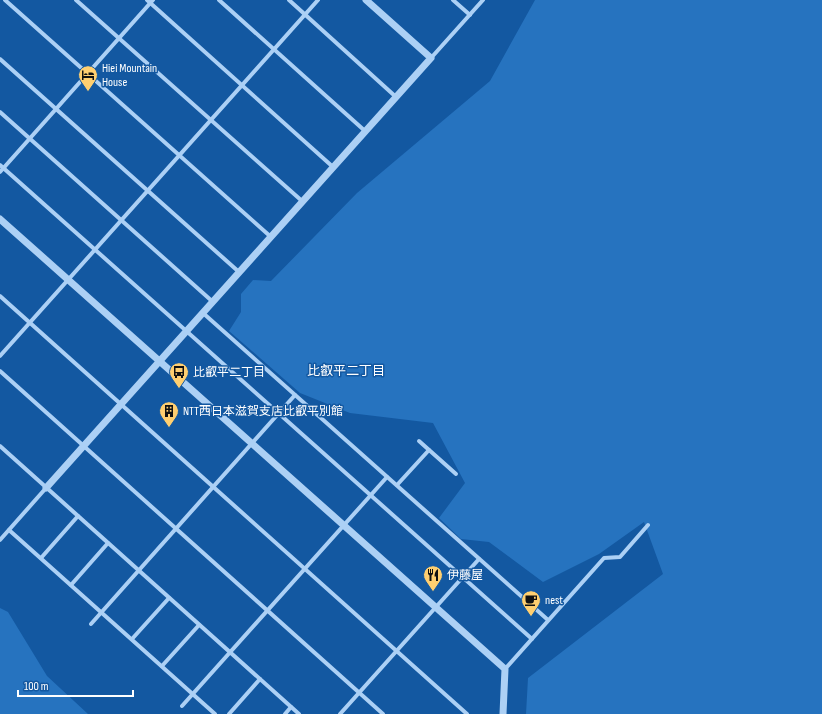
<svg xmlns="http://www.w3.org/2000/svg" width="822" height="714" font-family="'Sofia Sans Condensed','Noto Sans JP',sans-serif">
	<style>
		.green { fill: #2673bf }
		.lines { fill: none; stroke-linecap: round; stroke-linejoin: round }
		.minor { stroke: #acd0f5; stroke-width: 4 }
		.tertiary { stroke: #acd0f5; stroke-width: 7 }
		.labels { text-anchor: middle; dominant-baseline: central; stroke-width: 3; stroke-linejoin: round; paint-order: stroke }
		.poi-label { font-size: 12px; fill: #fff; stroke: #1358a1; text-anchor: start }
		.neighbourhood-label { font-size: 13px; fill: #fff; stroke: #1358a1 }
	</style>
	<rect width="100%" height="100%" fill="#1358a1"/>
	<!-- green -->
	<g class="green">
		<polygon points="535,0 822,0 822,714 526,714 528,678 663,574 644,522 599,554 543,582 489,542 461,539 439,518 465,483 433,423 350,413 300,393 229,331 241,312 241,294 253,280 271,281 357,193 490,81"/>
		<polygon points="0,608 8,612 47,676 88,714 0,714"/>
	</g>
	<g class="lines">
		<!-- minor -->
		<g class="minor">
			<polyline points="5,0 271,237"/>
			<polyline points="76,0 302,201"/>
			<polyline points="147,0 333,167"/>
			<polyline points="219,0 365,131"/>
			<polyline points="289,0 396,97"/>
			<polyline points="453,0 470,15"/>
			<polyline points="431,58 483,0"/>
			<polyline points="0,59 239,272"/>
			<polyline points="0,112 213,302"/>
			<polyline points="0,165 532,639"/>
			<polyline points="0,172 153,0"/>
			<polyline points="0,296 467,714"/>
			<polyline points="203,313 548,620"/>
			<polyline points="0,356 318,0"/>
			<polyline points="0,371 383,714"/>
			<polyline points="419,441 456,474"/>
			<polyline points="0,446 299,714"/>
			<polyline points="397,485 429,450"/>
			<polyline points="9,530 215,714"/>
			<polyline points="0,540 46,488"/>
			<polyline points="41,558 78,516"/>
			<polyline points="71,585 108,543"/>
			<polyline points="91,624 295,395"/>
			<polyline points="132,639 169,598"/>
			<polyline points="162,666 199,625"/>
			<polyline points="505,669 604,558 620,557 648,525"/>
			<polyline points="182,706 387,477"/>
			<polyline points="229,714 260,679"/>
			<polyline points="285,714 291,707"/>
			<polyline points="340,714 479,559"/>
		</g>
		<!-- tertiary -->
		<g class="tertiary">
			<polyline points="0,219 505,669 503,714"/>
			<polyline points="46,488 431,58 366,0"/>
		</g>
	</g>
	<!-- icons -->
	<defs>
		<symbol id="hotel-pin" viewBox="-11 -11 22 30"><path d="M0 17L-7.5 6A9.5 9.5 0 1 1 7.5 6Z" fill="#ffcf70" stroke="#1358a1"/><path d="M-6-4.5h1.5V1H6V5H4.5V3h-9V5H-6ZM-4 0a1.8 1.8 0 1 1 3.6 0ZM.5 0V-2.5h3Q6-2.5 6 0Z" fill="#111"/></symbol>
		<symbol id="bus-pin" viewBox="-11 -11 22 30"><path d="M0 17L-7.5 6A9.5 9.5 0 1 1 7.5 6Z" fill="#ffcf70" stroke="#1358a1"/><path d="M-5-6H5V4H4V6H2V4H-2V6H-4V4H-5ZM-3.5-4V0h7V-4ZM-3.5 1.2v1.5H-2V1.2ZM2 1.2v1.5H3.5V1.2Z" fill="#111"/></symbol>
		<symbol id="building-pin" viewBox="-11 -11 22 30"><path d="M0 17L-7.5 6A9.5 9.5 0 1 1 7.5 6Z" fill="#ffcf70" stroke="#1358a1"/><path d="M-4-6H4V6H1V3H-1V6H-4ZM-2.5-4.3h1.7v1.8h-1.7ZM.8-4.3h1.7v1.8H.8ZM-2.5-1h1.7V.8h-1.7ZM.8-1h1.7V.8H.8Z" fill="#111"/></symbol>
		<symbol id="restaurant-pin" viewBox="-11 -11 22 30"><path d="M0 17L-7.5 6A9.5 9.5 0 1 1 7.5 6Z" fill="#ffcf70" stroke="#1358a1"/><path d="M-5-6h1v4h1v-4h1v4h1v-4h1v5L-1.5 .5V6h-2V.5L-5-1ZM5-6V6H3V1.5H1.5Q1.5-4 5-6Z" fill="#111"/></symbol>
		<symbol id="cafe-pin" viewBox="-11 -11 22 30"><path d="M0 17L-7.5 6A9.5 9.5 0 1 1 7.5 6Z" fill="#ffcf70" stroke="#1358a1"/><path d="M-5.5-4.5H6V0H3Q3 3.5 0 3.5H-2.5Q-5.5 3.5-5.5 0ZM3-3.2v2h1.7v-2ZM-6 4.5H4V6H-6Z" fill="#111"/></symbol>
	</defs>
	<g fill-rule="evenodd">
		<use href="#hotel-pin" x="77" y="64" width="22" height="30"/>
		<use href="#bus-pin" x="168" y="361" width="22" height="30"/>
		<use href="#building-pin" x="158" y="400" width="22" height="30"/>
		<use href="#restaurant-pin" x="422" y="564" width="22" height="30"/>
		<use href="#cafe-pin" x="520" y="589" width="22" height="30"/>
	</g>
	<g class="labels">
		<!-- poi labels -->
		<g class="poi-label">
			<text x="102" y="68">Hiei Mountain<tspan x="102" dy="14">House</tspan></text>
			<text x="193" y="372">比叡平二丁目</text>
			<text x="183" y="411">NTT西日本滋賀支店比叡平別館</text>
			<text x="447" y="575">伊藤屋</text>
			<text x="545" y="600">nest</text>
		</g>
		<!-- neighbourhood labels -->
		<g class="neighbourhood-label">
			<text x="346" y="371">比叡平二丁目</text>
		</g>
	</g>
	<!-- scale -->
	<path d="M18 690v6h115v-6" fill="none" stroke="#ffffff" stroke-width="2"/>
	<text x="24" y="690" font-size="12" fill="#ffffff" stroke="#1358a1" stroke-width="3" paint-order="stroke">100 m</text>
</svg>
